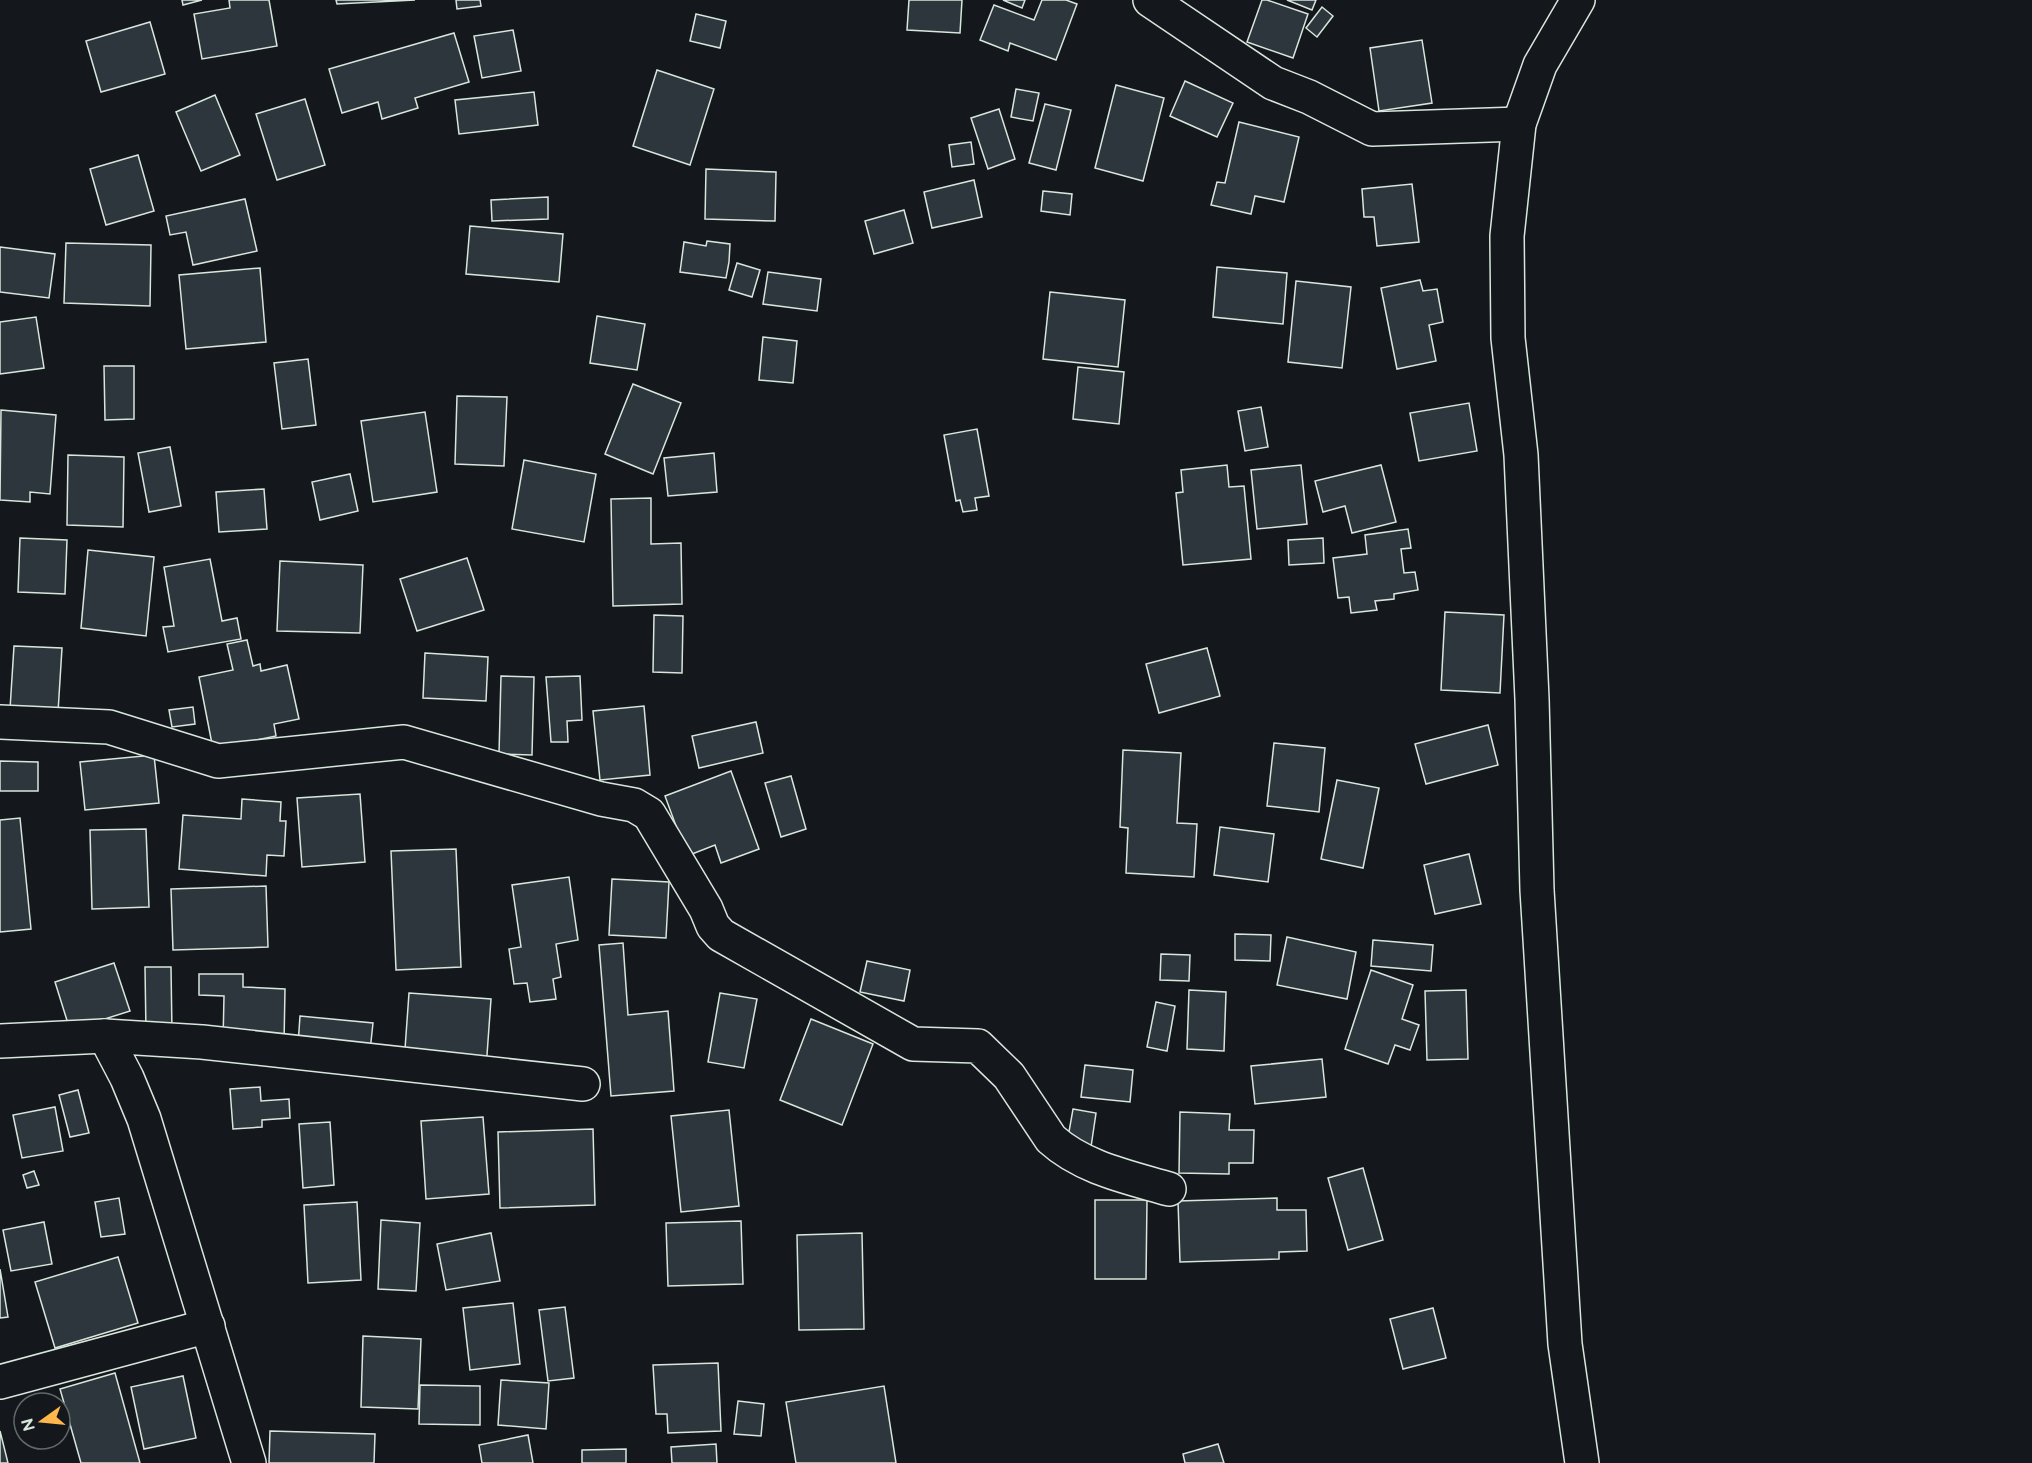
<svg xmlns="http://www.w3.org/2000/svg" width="2032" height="1463" font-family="Raleway,sans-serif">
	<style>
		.building { fill: #2c363c; stroke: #d8e6dc; stroke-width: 1.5 }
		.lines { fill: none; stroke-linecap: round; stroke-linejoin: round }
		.minor-casing { stroke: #d8e6dc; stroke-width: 36 }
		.minor { stroke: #14181c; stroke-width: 33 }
	</style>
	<rect width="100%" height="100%" fill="#14181c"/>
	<!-- building -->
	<g class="building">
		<polygon points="182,0 202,0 183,5"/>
		<polygon points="229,0 269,0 277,46 202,59 194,14 230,8"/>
		<polygon points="336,0 415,0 337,4"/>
		<polygon points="456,0 480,0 481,6 457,9"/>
		<polygon points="909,0 962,0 960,33 907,30"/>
		<polygon points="1003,0 1025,0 1022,8"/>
		<polygon points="1042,0 1066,0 1077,4 1056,60 1010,43 1008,51 980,40 994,5 1034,20"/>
		<polygon points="1262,0 1267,0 1308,14 1293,58 1247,42"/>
		<polygon points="1287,0 1316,0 1312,10"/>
		<polygon points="1322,7 1333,16 1317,37 1306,28"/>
		<polygon points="696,14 726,21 720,48 690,41"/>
		<polygon points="150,22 165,74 101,92 86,41"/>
		<polygon points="513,30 521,71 482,78 474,36"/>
		<polygon points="454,33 469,82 415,98 418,108 382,119 378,102 342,113 329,69"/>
		<polygon points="1422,40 1432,103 1379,111 1370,48"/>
		<polygon points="657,70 714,89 690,165 633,146"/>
		<polygon points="1185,81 1233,103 1217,137 1170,116"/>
		<polygon points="1116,85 1164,98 1143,181 1095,168"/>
		<polygon points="1016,89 1039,93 1033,121 1011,117"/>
		<polygon points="534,92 538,125 459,134 455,100"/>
		<polygon points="215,95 240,155 201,171 176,112"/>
		<polygon points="305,99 325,165 277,180 256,114"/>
		<polygon points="1045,104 1071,110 1056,170 1029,163"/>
		<polygon points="999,109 1015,159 988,169 971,118"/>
		<polygon points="1239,122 1299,137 1284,202 1255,196 1251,214 1211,205 1217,182 1225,183"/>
		<polygon points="971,142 974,164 952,167 949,145"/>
		<polygon points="138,155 154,211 106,225 90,169"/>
		<polygon points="706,169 776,172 775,221 705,219"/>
		<polygon points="974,180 982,217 932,228 924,192"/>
		<polygon points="1412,184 1419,242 1377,246 1374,217 1364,217 1362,189"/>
		<polygon points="1043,191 1072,194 1070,215 1041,211"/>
		<polygon points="548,197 548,219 492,221 491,200"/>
		<polygon points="245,199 257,251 193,265 186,232 170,235 166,216"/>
		<polygon points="904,210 913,243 874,254 865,221"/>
		<polygon points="470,226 563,234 559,282 466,274"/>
		<polygon points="707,241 730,244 729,262 726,278 680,272 684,242 706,246"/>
		<polygon points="66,243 151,245 150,306 64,303"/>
		<polygon points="0,247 55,254 49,298 0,292"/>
		<polygon points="737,263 760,270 752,297 729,290"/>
		<polygon points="1217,267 1287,273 1283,324 1213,317"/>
		<polygon points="260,268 266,342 186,349 179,275"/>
		<polygon points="768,272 821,279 817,311 763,304"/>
		<polygon points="1420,280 1423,291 1437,289 1443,322 1429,325 1436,361 1397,369 1381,288"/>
		<polygon points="1296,281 1351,287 1342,368 1288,362"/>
		<polygon points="1050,292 1125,300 1118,367 1043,359"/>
		<polygon points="597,316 645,324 637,370 590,363"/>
		<polygon points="36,317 44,368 0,374 0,322"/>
		<polygon points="763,337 797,341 793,383 759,380"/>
		<polygon points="308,359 316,425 282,429 274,363"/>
		<polygon points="104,366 134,366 134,419 105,420"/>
		<polygon points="1078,367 1124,372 1119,424 1073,419"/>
		<polygon points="633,384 681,403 653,474 605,454"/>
		<polygon points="457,396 507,397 504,466 455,464"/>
		<polygon points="1469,403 1477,451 1419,461 1410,413"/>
		<polygon points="1261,407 1268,447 1245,451 1238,411"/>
		<polygon points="1,410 56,415 50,494 30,492 30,502 0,500"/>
		<polygon points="425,412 437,492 373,502 361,421"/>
		<polygon points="977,429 989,496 975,498 977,510 963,512 960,500 956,501 944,435"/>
		<polygon points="170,447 181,506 149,512 138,453"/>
		<polygon points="714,453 717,492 668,496 664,458"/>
		<polygon points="68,455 124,457 123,527 67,525"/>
		<polygon points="524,460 596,474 584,542 512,529"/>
		<polygon points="1227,465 1229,487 1244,486 1251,559 1183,565 1176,493 1183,492 1181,470"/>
		<polygon points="1301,465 1307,524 1257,529 1251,470"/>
		<polygon points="1381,465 1396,522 1352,533 1345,506 1323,512 1315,481"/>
		<polygon points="350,474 358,511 320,520 312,482"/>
		<polygon points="264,489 267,529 219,532 216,492"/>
		<polygon points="651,498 651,544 681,543 682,604 613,606 611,499"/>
		<polygon points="1408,529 1411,548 1401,549 1404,573 1415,572 1418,590 1394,594 1394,599 1375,601 1377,610 1351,613 1349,597 1338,598 1333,558 1367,554 1365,535"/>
		<polygon points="20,538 67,540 65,594 18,592"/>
		<polygon points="1323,538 1324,563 1289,565 1288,540"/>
		<polygon points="88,550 154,557 146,636 81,628"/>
		<polygon points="467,558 484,610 417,631 400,579"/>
		<polygon points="210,559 222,621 237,618 241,639 168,652 163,627 174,626 164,567"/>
		<polygon points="280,561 363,565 360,633 277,631"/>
		<polygon points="1445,612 1504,615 1500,693 1441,690"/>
		<polygon points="654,615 683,616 682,673 653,672"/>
		<polygon points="247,640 253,666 260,664 261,671 287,665 299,719 274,724 276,736 213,749 199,677 233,670 227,644"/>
		<polygon points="14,646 62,648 58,712 10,709"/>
		<polygon points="1207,648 1220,696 1159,713 1146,664"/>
		<polygon points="425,653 488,657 486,701 423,698"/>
		<polygon points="501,676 534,677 532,755 499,754"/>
		<polygon points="580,676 582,720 567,721 568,742 551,742 546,677"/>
		<polygon points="644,706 650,775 600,780 593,711"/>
		<polygon points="193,707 195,724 172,727 169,710"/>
		<polygon points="756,722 763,753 699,768 692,736"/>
		<polygon points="1488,725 1498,765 1426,784 1415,744"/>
		<polygon points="1274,743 1325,748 1319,812 1267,806"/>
		<polygon points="1123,750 1181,753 1177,823 1197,824 1194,877 1126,873 1128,828 1120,827"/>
		<polygon points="154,755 159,803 85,810 80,762"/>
		<polygon points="0,761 38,762 38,791 0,791"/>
		<polygon points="731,771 759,849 721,863 715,845 687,856 665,796"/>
		<polygon points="791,776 806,829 781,837 765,783"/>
		<polygon points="1337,780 1379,788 1363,868 1321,859"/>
		<polygon points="360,794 365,862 302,867 297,798"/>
		<polygon points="242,799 281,802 280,821 286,821 284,856 267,855 266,876 179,869 183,815 241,819"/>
		<polygon points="20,818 31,929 0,932 0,820"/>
		<polygon points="1220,827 1274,834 1268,882 1214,875"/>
		<polygon points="146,829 149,907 92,909 90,830"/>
		<polygon points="456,849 461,967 396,970 391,851"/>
		<polygon points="1469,854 1481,904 1435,914 1424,865"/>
		<polygon points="569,877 578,940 556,944 561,977 553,979 556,999 530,1002 527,983 514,984 509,949 521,947 512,885"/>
		<polygon points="612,879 669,882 666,938 609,935"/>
		<polygon points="266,886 268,947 173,950 171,889"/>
		<polygon points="1235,934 1271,935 1270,961 1235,960"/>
		<polygon points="1287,937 1356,952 1347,999 1277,985"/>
		<polygon points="1373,940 1433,945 1431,971 1371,966"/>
		<polygon points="623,943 628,1015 668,1011 674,1091 611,1096 599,945"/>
		<polygon points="1161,954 1190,955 1189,981 1160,980"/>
		<polygon points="867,961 910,970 904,1001 860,992"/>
		<polygon points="114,963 130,1011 70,1030 55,982"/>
		<polygon points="145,967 171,967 172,1033 146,1033"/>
		<polygon points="1371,970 1413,985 1402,1019 1419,1025 1410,1050 1395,1045 1388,1064 1345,1049"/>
		<polygon points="199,974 243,974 243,987 285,989 284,1043 223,1042 224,996 199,995"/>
		<polygon points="1189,990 1226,992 1224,1051 1187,1049"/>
		<polygon points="1466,990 1468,1059 1427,1060 1425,991"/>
		<polygon points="409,993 491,999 486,1069 404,1063"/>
		<polygon points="720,993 757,999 744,1068 708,1062"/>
		<polygon points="1156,1002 1175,1006 1167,1051 1147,1047"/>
		<polygon points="300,1016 373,1023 370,1051 298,1045"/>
		<polygon points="811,1019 873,1044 842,1125 780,1100"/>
		<polygon points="1322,1059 1326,1097 1255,1104 1251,1066"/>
		<polygon points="1085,1065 1133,1070 1130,1102 1081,1097"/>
		<polygon points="260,1087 261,1101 289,1099 290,1118 262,1120 262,1127 233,1129 230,1089"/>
		<polygon points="78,1090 89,1133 70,1137 59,1095"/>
		<polygon points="55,1107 63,1151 22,1158 13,1115"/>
		<polygon points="1073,1109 1096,1113 1091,1147 1067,1143"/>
		<polygon points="729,1110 739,1206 681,1212 671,1116"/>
		<polygon points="1180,1112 1230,1114 1229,1130 1254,1130 1253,1163 1229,1163 1229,1174 1179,1173"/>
		<polygon points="483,1117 489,1194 426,1199 421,1121"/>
		<polygon points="330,1122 334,1185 303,1188 299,1124"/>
		<polygon points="593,1129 595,1205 500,1208 498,1132"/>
		<polygon points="1363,1168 1383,1240 1348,1250 1328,1178"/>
		<polygon points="34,1171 39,1185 27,1188 23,1175"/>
		<polygon points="119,1198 125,1234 101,1237 95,1202"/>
		<polygon points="1277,1198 1277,1210 1306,1210 1307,1251 1279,1252 1279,1259 1180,1262 1178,1201"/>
		<polygon points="1095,1200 1147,1200 1146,1279 1095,1279"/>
		<polygon points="357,1202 361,1280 308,1283 304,1205"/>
		<polygon points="381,1220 420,1223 416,1291 378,1289"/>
		<polygon points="741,1221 743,1284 668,1286 666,1223"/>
		<polygon points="44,1222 52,1264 11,1271 3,1230"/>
		<polygon points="491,1233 500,1281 446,1290 437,1244"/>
		<polygon points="862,1233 864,1329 799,1330 797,1235"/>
		<polygon points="118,1257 138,1323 55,1348 35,1282"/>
		<polygon points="0,1269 8,1317 0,1318"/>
		<polygon points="513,1303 520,1364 470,1370 463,1308"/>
		<polygon points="565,1307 574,1378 548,1381 539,1310"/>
		<polygon points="1433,1308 1446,1358 1403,1369 1390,1319"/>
		<polygon points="363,1336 421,1339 418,1409 361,1407"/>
		<polygon points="718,1363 721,1431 668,1433 667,1414 656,1414 653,1365"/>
		<polygon points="115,1373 140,1463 81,1463 60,1389"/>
		<polygon points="183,1376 196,1438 144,1449 131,1387"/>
		<polygon points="501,1380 549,1383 546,1429 498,1425"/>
		<polygon points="420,1385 480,1386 480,1425 419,1424"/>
		<polygon points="884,1386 896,1463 796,1463 786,1402"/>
		<polygon points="738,1401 764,1404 761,1436 734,1434"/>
		<polygon points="0,1431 8,1463 0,1463"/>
		<polygon points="270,1431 375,1434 374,1463 269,1463"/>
		<polygon points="528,1435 533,1463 482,1463 479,1445"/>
		<polygon points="716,1444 717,1463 672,1463 671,1447"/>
		<polygon points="1218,1444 1224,1463 1185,1463 1183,1454"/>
		<polygon points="626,1449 626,1463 582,1463 582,1450"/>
	</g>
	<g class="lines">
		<defs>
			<g id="minor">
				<polyline points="1150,0 1273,83 1309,97 1372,129 1519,124"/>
				<polyline points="1578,0 1540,65 1519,124 1507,236 1508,338 1521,455 1532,699 1537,890 1565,1344 1582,1463"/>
				<path d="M0 722 109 727 218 761 404 742 601 799 634 805 649 814 706 909 713 926 721 935 913 1044 978 1046 1009 1076 1051 1139C1083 1168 1128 1177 1169 1189"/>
				<polyline points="105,1036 127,1078 144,1119 249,1463"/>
				<polyline points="0,1041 105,1036 202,1042 583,1084"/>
				<polyline points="0,1382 208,1326"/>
			</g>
		</defs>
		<!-- minor casing -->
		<use href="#minor" class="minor-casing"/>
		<!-- minor -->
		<use href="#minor" class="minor"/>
	</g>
	<!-- north arrow -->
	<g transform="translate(42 1421) rotate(255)"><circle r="28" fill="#14181c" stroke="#626a69" stroke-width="1.5"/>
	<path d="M0-4.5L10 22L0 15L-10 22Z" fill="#ffb74d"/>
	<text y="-9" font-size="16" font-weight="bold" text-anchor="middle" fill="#d8e6dc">N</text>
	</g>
</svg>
